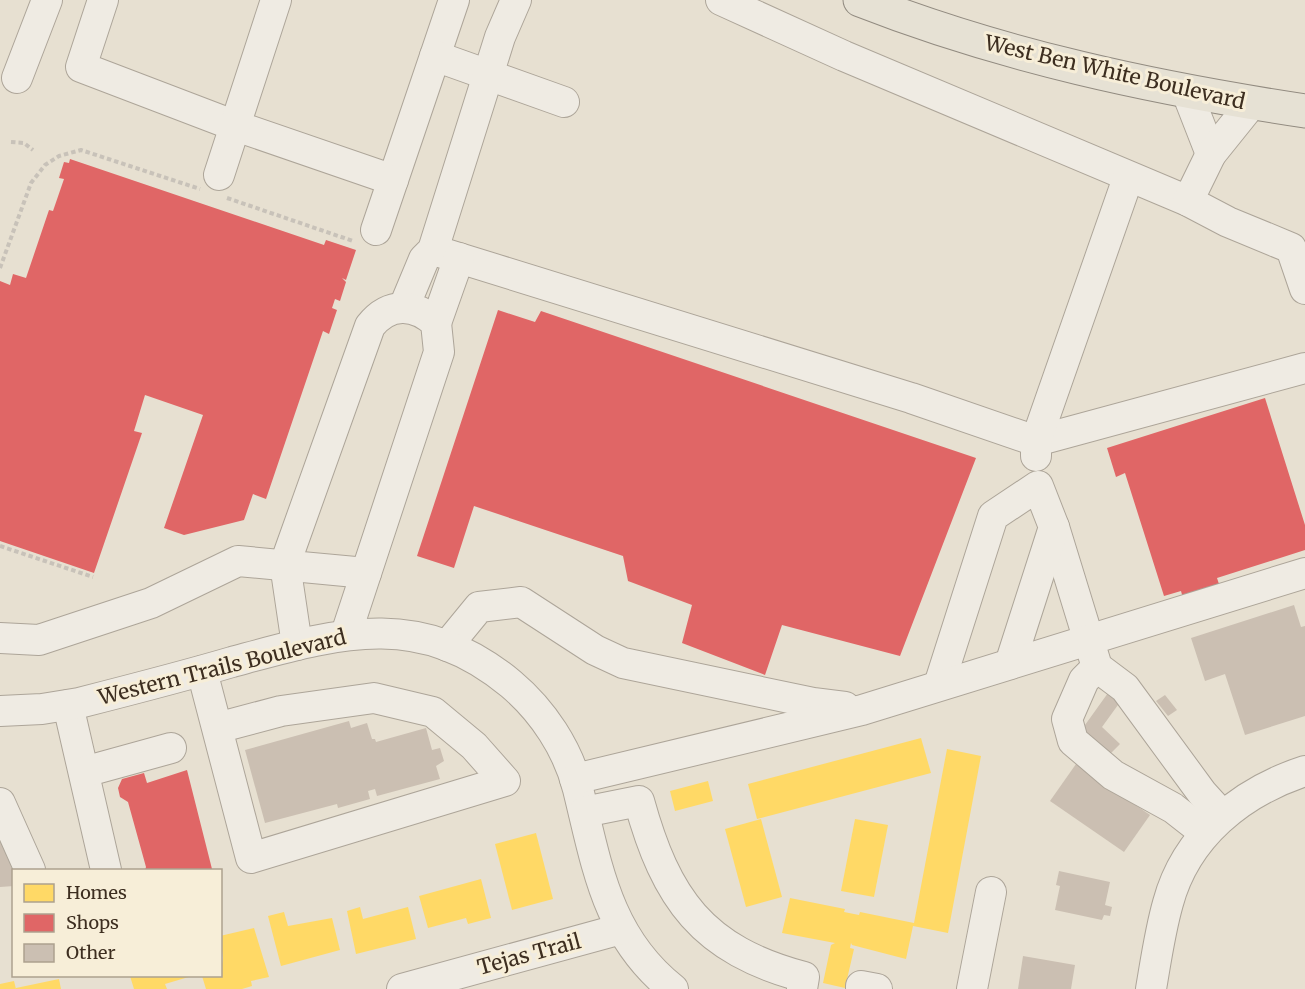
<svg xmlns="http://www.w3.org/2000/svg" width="1305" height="989" font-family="Merriweather,serif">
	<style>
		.homes { fill: #ffd966 }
		.shops { fill: #e06666 }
		.building { fill: #cbbfb2 }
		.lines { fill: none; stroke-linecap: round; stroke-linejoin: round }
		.minor-casing { stroke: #ada599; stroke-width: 32 }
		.major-casing { stroke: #928b80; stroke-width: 35 }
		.path { stroke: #c8c2b9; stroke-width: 4; stroke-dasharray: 4.5 3; stroke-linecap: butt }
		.minor { stroke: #efebe3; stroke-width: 30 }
		.major { stroke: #e6e1d4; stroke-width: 33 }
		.labels { text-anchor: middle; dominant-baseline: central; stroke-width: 6; stroke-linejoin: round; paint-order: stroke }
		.street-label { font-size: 21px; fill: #3d2e20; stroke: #f7eed8 }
	</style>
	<rect width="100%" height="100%" fill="#e7e0d1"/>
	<!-- homes -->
	<g class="homes">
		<polygon points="921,738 931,773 757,819 748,784"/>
		<polygon points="947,749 981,756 948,933 913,926 906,959 852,945 851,943 850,948 854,949 845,988 823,983 831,945 835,943 782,933 790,898 845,909 844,912 859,915 860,912 914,923"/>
		<polygon points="708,781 713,801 675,811 670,791"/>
		<polygon points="761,819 782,897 746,907 725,829"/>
		<polygon points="855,819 888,825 874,897 841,891"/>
		<polygon points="536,833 553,899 512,910 495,844"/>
		<polygon points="481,879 491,918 468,924 466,918 428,928 419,896"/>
		<polygon points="360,907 363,919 408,907 416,939 356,954 347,911"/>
		<polygon points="284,912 288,926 332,918 340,950 281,966 268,916"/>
		<polygon points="254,928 269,977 251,981 252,986 242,989 206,989 202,976 220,976 223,958 220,936"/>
		<polygon points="130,976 192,976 165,984 167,989 134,989"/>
		<polygon points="59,979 61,989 16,989 16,988"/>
		<polygon points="14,981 16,989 0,989 0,984"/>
	</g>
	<!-- shops -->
	<g class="shops">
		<polygon points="70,159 324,245 326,240 356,250 346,280 342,278 346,282 340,301 335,299 332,308 337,310 329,334 323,331 266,499 253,494 244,520 184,535 164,528 203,415 145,395 134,431 142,433 94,573 0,541 0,281 10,285 13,274 26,278 49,210 53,211 64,179 59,178 64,162 69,163"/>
		<polygon points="498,310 535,322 541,311 976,458 900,656 782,625 765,675 682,643 692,605 628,581 623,556 474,506 454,568 417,556"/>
		<polygon points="1265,398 1305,525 1305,550 1217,578 1221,590 1184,602 1181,591 1164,596 1125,473 1116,477 1107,448"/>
		<polygon points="187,770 212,869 145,870 146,867 128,802 120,797 118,788 122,779 144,773 147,783"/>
	</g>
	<!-- building -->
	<g class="building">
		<polygon points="1294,605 1301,627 1305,626 1305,716 1245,735 1225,674 1205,681 1191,638"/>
		<polygon points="1113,686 1123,698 1102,727 1120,744 1107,757 1080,732"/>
		<polygon points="1165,695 1177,710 1168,716 1156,701"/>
		<polygon points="349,721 351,728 367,723 372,739 375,739 376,742 426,728 432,750 440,748 444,761 436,766 440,779 377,796 375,789 368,791 370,799 338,808 337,804 265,823 245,750"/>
		<polygon points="1076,764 1150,815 1124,852 1050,801"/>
		<polygon points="0,841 14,872 14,886 0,887"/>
		<polygon points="1059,871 1110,882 1105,905 1112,907 1110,916 1104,915 1102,920 1055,910 1060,886 1056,885"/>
		<polygon points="1023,956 1075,965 1071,989 1018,989"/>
	</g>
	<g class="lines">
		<defs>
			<g id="minor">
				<polyline points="103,0 81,67 233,125 393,180 454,0"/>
				<polyline points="721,0 844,56 1188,201 1228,222 1291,248 1305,289"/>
				<polyline points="435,56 564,102"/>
				<polyline points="17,78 47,0"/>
				<polyline points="1186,90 1211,154"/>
				<polyline points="219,175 276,0"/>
				<polyline points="1188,201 1211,154 1252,103"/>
				<polyline points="376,230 393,180"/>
				<polyline points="433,250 911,398 1036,441 1305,368"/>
				<polyline points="404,307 424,259 433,250 500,37 516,0"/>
				<polyline points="436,323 459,258"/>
				<polyline points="1036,456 1036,441 1128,178"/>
				<polyline points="1054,527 1097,667 1125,688 1202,793 1222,815"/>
				<polyline points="0,638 39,640 151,603 238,561 366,573"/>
				<path d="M297 645 285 564 370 326C389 302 415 303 436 323L439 352 346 634"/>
				<polyline points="447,646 479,607 521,602 595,650 623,663 813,703 845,707"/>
				<polyline points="1097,667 1084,680 1067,719 1073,741 1113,775 1173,808 1205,833"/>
				<polyline points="202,671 251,858 505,781 474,746 433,712 374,698 281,711 217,728"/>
				<polyline points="939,685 993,516 1038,486 1054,527 1010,664"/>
				<polyline points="68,705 106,870"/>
				<path d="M0 711 42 709 79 703C130 690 181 677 232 662 336 634 418 607 511 684 543 711 568 749 578 789 597 866 607 937 673 989"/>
				<polyline points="84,772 171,748"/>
				<polyline points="575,779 862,710 1305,573"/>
				<polyline points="0,803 30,870"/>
				<path d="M584 812 639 801C666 899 702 950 804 977L802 989"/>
				<polyline points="402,989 621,929"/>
				<polyline points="861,989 861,986 877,989"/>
				<polyline points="972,989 991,892"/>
				<path d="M1151 989C1156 960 1160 931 1168 903 1186 836 1241 792 1305 771"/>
			</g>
			<path id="major" d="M860 0C1003 56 1153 88 1305 111"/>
		</defs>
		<!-- minor casing -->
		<use href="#minor" class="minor-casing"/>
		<!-- major casing -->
		<use href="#major" class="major-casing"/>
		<!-- path -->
		<g class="path">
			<polyline points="11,142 24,143 33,150"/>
			<polyline points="227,198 353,241"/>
			<polyline points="0,268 31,183 45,165 59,156 81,150 200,189"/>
			<polyline points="0,546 93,577"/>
		</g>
		<!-- minor -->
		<use href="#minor" class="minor"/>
		<!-- major -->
		<use href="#major" class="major"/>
	</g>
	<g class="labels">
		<!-- street labels -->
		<g class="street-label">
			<text transform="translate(1115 72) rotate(13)">West Ben White Boulevard</text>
			<text transform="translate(222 667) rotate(-14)">Western Trails Boulevard</text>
			<text transform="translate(529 954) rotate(-15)">Tejas Trail</text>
		</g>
	</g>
	<!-- legend -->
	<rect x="12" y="869" width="210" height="108" fill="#f7eed8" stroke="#ada18e" stroke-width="1.5"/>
	<rect x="24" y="884" width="30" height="18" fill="#ffd966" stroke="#ada18e" stroke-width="1.5"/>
	<text x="66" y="899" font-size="18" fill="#3d2e20">Homes</text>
	<rect x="24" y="914" width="30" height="18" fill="#e06666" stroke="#ada18e" stroke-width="1.5"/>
	<text x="66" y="929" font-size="18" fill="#3d2e20">Shops</text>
	<rect x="24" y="944" width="30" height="18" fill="#cbbfb2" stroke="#ada18e" stroke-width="1.5"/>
	<text x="66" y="959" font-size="18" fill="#3d2e20">Other</text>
</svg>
